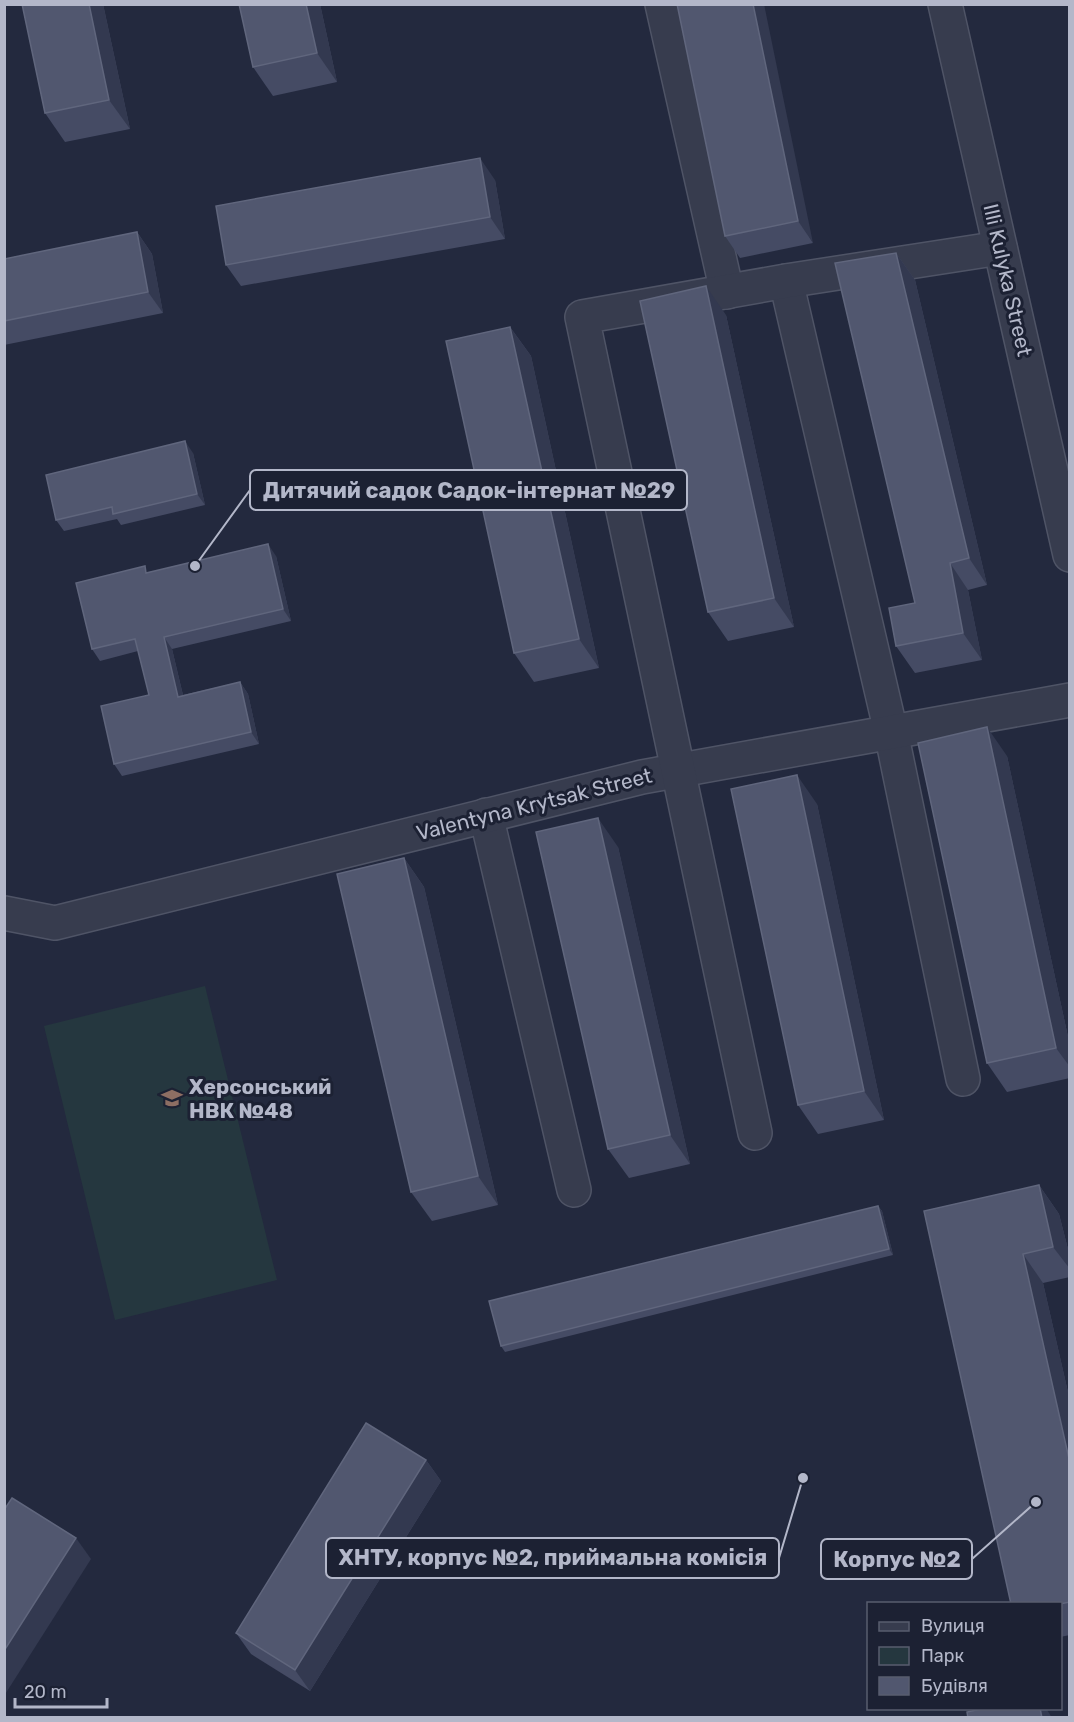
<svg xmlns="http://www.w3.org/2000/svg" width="1074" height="1722" font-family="Rubik,sans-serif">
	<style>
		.green { fill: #25373f }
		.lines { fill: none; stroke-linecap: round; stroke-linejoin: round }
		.minor-casing { stroke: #4f5466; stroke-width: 36 }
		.minor { stroke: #373c4e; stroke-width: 33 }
		.wall { fill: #454b64 }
		.shaded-wall { fill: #333950 }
		.building { fill: #51576f; stroke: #60667d; stroke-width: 1.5 }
		.labels { text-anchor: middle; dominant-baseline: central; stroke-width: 6; stroke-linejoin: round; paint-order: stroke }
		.street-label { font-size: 21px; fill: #b3b7c9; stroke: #1c2133 }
		.poi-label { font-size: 21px; font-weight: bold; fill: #b3b7c9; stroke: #1c2133; text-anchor: start }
		.leader { fill: none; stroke: #b3b7c9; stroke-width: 2 }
		.callout-dot { fill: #b3b7c9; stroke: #1c2133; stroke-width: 2 }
		.callout { fill: #1c2133; stroke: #b3b7c9; stroke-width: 2 }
		.callout-label { font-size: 22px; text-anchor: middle; font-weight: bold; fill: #b3b7c9 }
	</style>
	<rect width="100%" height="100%" fill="#23293e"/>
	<!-- green -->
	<polygon class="green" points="205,986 277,1280 115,1320 44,1026"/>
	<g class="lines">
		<defs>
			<g id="minor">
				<polyline points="662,4 727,292"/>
				<polyline points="945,4 1070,555"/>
				<polyline points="786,281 891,732 963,1079"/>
				<polyline points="486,815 574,1190"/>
				<polyline points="4,913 55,923 642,777 1070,700"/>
				<polyline points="755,1133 582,317 786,281 1000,248"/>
			</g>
		</defs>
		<!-- minor casing -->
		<use href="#minor" class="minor-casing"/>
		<!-- minor -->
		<use href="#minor" class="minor"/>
	</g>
	<!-- wall -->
	<g class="wall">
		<polygon points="22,4 103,4 130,129 65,142 45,113"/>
		<polygon points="239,4 320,4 337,82 273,96 253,67"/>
		<polygon points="677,4 813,243 740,258 725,236"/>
		<polygon points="495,180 505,239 241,286 226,265"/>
		<polygon points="137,232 152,254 163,313 4,345 4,259"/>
		<polygon points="896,253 915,280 987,585 968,590 982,660 915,673 896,646 915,603"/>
		<polygon points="726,315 794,627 728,641 708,612"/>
		<polygon points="510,327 531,356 599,668 534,682 514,653"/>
		<polygon points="193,453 205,505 121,525 117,519 64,531 56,520"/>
		<polygon points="276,556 291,621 172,649 183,695 240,682 248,694 259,744 122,776 114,764 149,695 138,651 100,661 92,649 149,572"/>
		<polygon points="1007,756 1070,1046 1070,1078 1007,1092 987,1063"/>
		<polygon points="817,804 884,1120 818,1134 798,1105"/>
		<polygon points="618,847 690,1164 629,1178 608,1149"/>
		<polygon points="404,858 424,887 498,1205 432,1221 411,1192"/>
		<polygon points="1039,1185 1059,1214 1070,1257 1070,1277 1043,1283 1070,1401 1070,1635 1060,1637 1060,1604 924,1211"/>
		<polygon points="878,1206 882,1211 893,1255 505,1352 501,1346"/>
		<polygon points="426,1460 441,1481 310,1691 251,1654 236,1633"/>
	</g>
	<!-- shaded-wall -->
	<g class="shaded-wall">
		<polygon points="89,4 103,4 130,129 109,100"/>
		<polygon points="306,4 320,4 337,82 317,53"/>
		<polygon points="753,4 764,4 813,243 798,221"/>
		<polygon points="480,158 495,180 505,239 490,217"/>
		<polygon points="137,232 152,254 163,313 148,292"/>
		<polygon points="896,253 915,280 987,585 969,558"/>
		<polygon points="706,286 726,315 794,627 774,598"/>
		<polygon points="510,327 531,356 599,668 579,639"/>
		<polygon points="185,441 193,453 205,505 197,494"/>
		<polygon points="268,544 276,556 291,621 283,609"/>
		<polygon points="950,563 968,590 982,660 963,633"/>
		<polygon points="164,637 172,649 186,708 178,697"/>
		<polygon points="240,682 248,694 259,744 251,732"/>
		<polygon points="987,727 1007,756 1070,1046 1070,1067 1056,1048"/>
		<polygon points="797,775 817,804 884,1120 864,1091"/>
		<polygon points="598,818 618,847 690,1164 670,1135"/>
		<polygon points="404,858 424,887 498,1205 478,1176"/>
		<polygon points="1039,1185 1059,1214 1070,1257 1070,1269 1053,1247"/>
		<polygon points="878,1206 882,1211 893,1255 889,1249"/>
		<polygon points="1023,1254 1043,1283 1070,1401 1070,1463"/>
		<polygon points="426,1460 441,1481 310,1691 295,1670"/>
		<polygon points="76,1538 91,1559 4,1696 4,1651"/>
		<polygon points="1040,1708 1046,1708 1052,1718 1042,1718"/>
	</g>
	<!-- building -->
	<g class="building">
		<polygon points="22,4 89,4 109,100 45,113"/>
		<polygon points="239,4 306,4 317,53 253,67"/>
		<polygon points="677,4 753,4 798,221 725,236"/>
		<polygon points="480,158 490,217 226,265 216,206"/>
		<polygon points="137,232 148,292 4,321 4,259"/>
		<polygon points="896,253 969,558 950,563 963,633 896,646 889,608 915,603 835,263"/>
		<polygon points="706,286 774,598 708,612 640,301"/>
		<polygon points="510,327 579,639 514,653 446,341"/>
		<polygon points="185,441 197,494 113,514 112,507 56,520 46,475"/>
		<polygon points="268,544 283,609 164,637 178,697 240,682 251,732 114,764 101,706 149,695 135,639 92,649 76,583 145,566 146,573"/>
		<polygon points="987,727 1056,1048 987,1063 918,743"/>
		<polygon points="797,775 864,1091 798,1105 731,789"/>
		<polygon points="598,818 670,1135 608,1149 536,832"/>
		<polygon points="404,858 478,1176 411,1192 337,874"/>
		<polygon points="1039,1185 1053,1247 1023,1254 1070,1463 1070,1602 1060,1604 1011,1604 924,1211"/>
		<polygon points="878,1206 889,1249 501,1346 489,1301"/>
		<polygon points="366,1423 426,1460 295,1670 236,1633"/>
		<polygon points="12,1498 76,1538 4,1651 4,1510"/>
		<polygon points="985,1708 1040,1708 1042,1718 968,1718 967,1712"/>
	</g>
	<!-- icons -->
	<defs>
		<symbol id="school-bare" viewBox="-9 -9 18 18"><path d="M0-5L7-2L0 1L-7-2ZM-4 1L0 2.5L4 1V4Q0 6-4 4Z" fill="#8d6e63" stroke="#1c2133" stroke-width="2.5" paint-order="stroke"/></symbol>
	</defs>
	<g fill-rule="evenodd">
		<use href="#school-bare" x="157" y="1083" width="30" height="30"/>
	</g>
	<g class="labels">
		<!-- street labels -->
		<g class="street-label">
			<text transform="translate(1008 280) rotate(77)">Illi Kulyka Street</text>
			<text transform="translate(534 804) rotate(-14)">Valentyna Krytsak Street</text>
		</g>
		<!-- poi labels -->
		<g class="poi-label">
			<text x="189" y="1086">Херсонський<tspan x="189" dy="24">НВК №48</tspan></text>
		</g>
	</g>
	<!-- callouts -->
	<path class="leader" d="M195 566L250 490M803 1478L779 1558M1036 1502L972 1559"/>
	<g class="callout-dot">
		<circle cx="195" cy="566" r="6"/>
		<circle cx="803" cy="1478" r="6"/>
		<circle cx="1036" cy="1502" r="6"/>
	</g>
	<g class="callout">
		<rect x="250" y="470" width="437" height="40" rx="6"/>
		<rect x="326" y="1538" width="453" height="40" rx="6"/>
		<rect x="821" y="1539" width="151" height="40" rx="6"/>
	</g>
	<g class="callout-label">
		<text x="469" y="498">Дитячий садок Садок-інтернат №29</text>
		<text x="553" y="1565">ХНТУ, корпус №2, приймальна комісія</text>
		<text x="897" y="1567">Корпус №2</text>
	</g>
	<!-- border -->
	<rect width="1074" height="1722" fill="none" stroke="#b3b7c9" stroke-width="12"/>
	<!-- legend -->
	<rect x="867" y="1602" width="195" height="108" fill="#1c2133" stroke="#585d6f" stroke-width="1.5"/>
	<rect x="879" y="1622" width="30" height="9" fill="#373c4e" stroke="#585d6f" stroke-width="1.5"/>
	<text x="921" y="1632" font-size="18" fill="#b3b7c9">Вулиця</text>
	<rect x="879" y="1647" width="30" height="18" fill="#25373f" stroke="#585d6f" stroke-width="1.5"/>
	<text x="921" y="1662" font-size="18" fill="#b3b7c9">Парк</text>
	<rect x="879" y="1677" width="30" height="18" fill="#51576f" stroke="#585d6f" stroke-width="1.5"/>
	<text x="921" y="1692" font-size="18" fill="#b3b7c9">Будівля</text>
	<!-- scale -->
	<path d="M15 1698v9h92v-9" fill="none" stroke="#b3b7c9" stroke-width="3"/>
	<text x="24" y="1698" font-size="18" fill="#b3b7c9" stroke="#1c2133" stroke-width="4.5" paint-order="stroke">20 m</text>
</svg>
